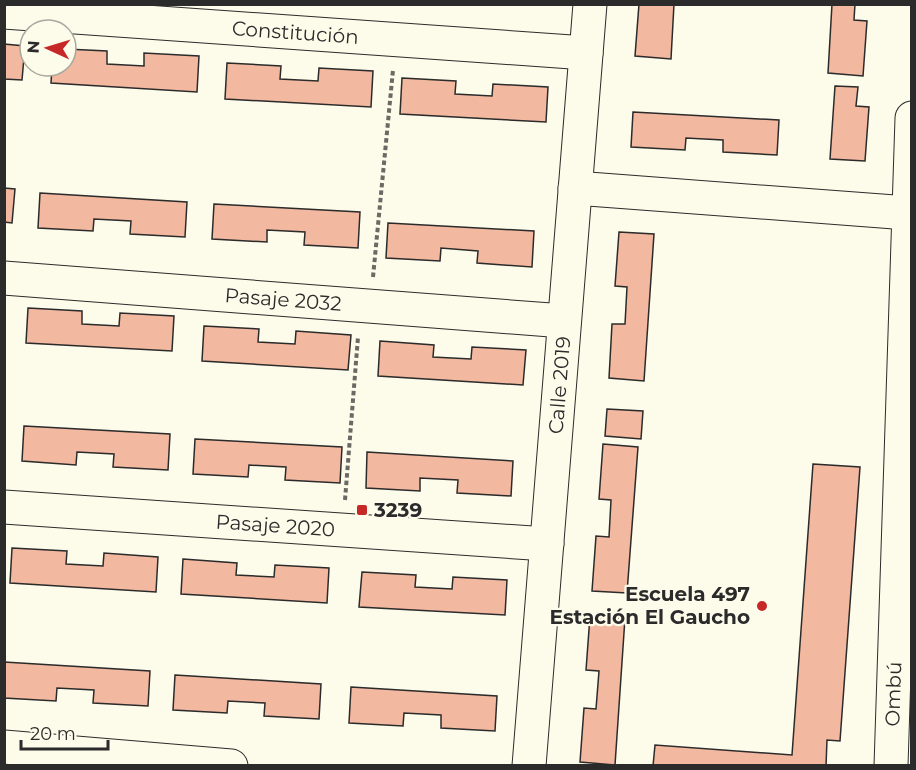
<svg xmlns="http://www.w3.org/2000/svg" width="916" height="770" font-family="Montserrat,sans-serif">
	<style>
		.building { fill: #f2b8a0; stroke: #2b2b2b; stroke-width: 1.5 }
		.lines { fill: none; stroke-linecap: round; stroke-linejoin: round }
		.minor-casing { stroke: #2b2b2b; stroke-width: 35 }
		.path { stroke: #6a6964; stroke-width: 4; stroke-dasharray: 4.5 3; stroke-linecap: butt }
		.minor { stroke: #fdfbea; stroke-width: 33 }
		.poi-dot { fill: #c62828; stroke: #fdfbea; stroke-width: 2 }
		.labels { text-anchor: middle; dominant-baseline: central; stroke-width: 4.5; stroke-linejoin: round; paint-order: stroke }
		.street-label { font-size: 20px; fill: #2b2b2b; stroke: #fdfbea }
		.poi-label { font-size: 20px; font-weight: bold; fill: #2b2b2b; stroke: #fdfbea; text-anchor: start }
	</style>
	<rect width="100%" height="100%" fill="#fdfbea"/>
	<!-- building -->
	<g class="building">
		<polygon points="639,4 674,4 671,59 635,56"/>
		<polygon points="832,4 855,4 854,20 867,21 863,76 828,73"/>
		<polygon points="4,44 25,46 22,80 4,79"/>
		<polygon points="66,49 107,51 107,64 144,66 144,53 199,56 197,92 51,83 52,66 66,66"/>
		<polygon points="227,63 281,66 280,79 318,81 319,68 373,71 371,107 225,99"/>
		<polygon points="402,78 456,81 455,94 492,96 493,84 548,87 546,122 400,114"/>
		<polygon points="835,86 858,87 856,106 869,107 865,161 830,159"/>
		<polygon points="633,112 779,120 777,155 723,152 723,140 686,138 685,150 631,147"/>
		<polygon points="4,188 15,189 12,223 4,222"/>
		<polygon points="40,193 187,202 185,237 130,234 131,221 94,219 93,231 38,228"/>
		<polygon points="214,204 360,212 358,248 304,245 305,232 267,230 267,242 212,239"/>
		<polygon points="388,223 534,231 532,267 477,263 478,251 441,248 440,261 386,258"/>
		<polygon points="619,232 654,234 644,381 609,378 612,324 625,324 627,287 615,286"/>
		<polygon points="28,308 82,311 82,324 119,326 120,313 174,316 172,351 26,343"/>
		<polygon points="204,326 259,329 258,342 295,344 296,331 351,335 348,370 202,361"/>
		<polygon points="380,341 434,345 433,357 471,359 472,347 526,350 523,385 378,376"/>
		<polygon points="607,409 643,411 641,439 605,436"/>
		<polygon points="24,426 170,434 168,470 113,467 114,454 77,452 76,465 22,461"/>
		<polygon points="195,439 342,447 340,483 285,480 286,467 249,465 248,477 193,474"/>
		<polygon points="603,444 638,447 627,593 592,591 596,536 609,537 611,500 599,499"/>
		<polygon points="367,452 513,461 511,496 457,493 458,480 420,478 420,491 366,488"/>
		<polygon points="813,464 860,467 840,741 827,740 826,766 653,766 655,745 792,755"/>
		<polygon points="12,548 67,551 66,564 103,566 104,553 158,557 156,592 10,583"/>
		<polygon points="183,559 237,563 236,575 274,577 275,565 329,568 327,603 181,594"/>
		<polygon points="362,572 416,575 415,587 452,589 453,577 507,580 505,615 359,607"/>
		<polygon points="590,616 625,618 615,765 580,762 584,708 596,709 599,671 586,670"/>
		<polygon points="4,662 150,671 148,706 93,703 94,690 57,688 56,701 4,698"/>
		<polygon points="175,675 321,684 319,719 264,716 265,703 228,701 227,713 173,710"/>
		<polygon points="351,687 497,696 495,731 441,728 441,715 404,713 403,726 349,723"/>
	</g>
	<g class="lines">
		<defs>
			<g id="minor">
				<path id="s1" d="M4 12 586 53"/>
				<polyline points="575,188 908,213"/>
				<path id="s2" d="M4 278 564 321"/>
				<path id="s3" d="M4 507 547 544"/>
				<polyline points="4,747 231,766"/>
				<path id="s4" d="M529 766 590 4"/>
				<path id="s5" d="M891 766 912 118"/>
			</g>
		</defs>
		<!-- minor casing -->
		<use href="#minor" class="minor-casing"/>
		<!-- path -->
		<g class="path">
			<polyline points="373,277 393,70"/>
			<polyline points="345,500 358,337"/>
		</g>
		<!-- minor -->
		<use href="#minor" class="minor"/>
	</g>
	<!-- markers -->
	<g class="poi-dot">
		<rect x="356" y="504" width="12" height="12" rx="3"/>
		<circle cx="762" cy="606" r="6"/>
	</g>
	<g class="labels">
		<!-- street labels -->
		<g class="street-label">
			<text stroke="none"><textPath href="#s1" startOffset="292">Constitución</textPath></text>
			<text stroke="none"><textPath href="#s2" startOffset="280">Pasaje 2032</textPath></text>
			<text stroke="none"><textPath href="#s4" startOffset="382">Calle 2019</textPath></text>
			<text stroke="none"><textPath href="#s3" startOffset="272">Pasaje 2020</textPath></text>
			<text stroke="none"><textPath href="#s5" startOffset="72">Ombú</textPath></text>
		</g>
		<!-- poi labels -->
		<g class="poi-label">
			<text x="374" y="510">3239</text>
			<text x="750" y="594" text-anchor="end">Escuela 497<tspan x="750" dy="23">Estación El Gaucho</tspan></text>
		</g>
	</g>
	<!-- border -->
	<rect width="916" height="770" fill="none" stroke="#2b2b2b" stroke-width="12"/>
	<!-- north arrow -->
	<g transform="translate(48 48) rotate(274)"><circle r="28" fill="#fdfbea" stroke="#a9a89e" stroke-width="1.5"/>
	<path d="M0-4.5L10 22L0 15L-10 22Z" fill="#c62828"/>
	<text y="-9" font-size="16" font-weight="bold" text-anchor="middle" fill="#2b2b2b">N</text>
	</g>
	<!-- scale -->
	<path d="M21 740v9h87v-9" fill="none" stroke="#2b2b2b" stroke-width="3"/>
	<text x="30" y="740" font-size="18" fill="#2b2b2b" stroke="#fdfbea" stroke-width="4.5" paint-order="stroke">20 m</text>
</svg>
